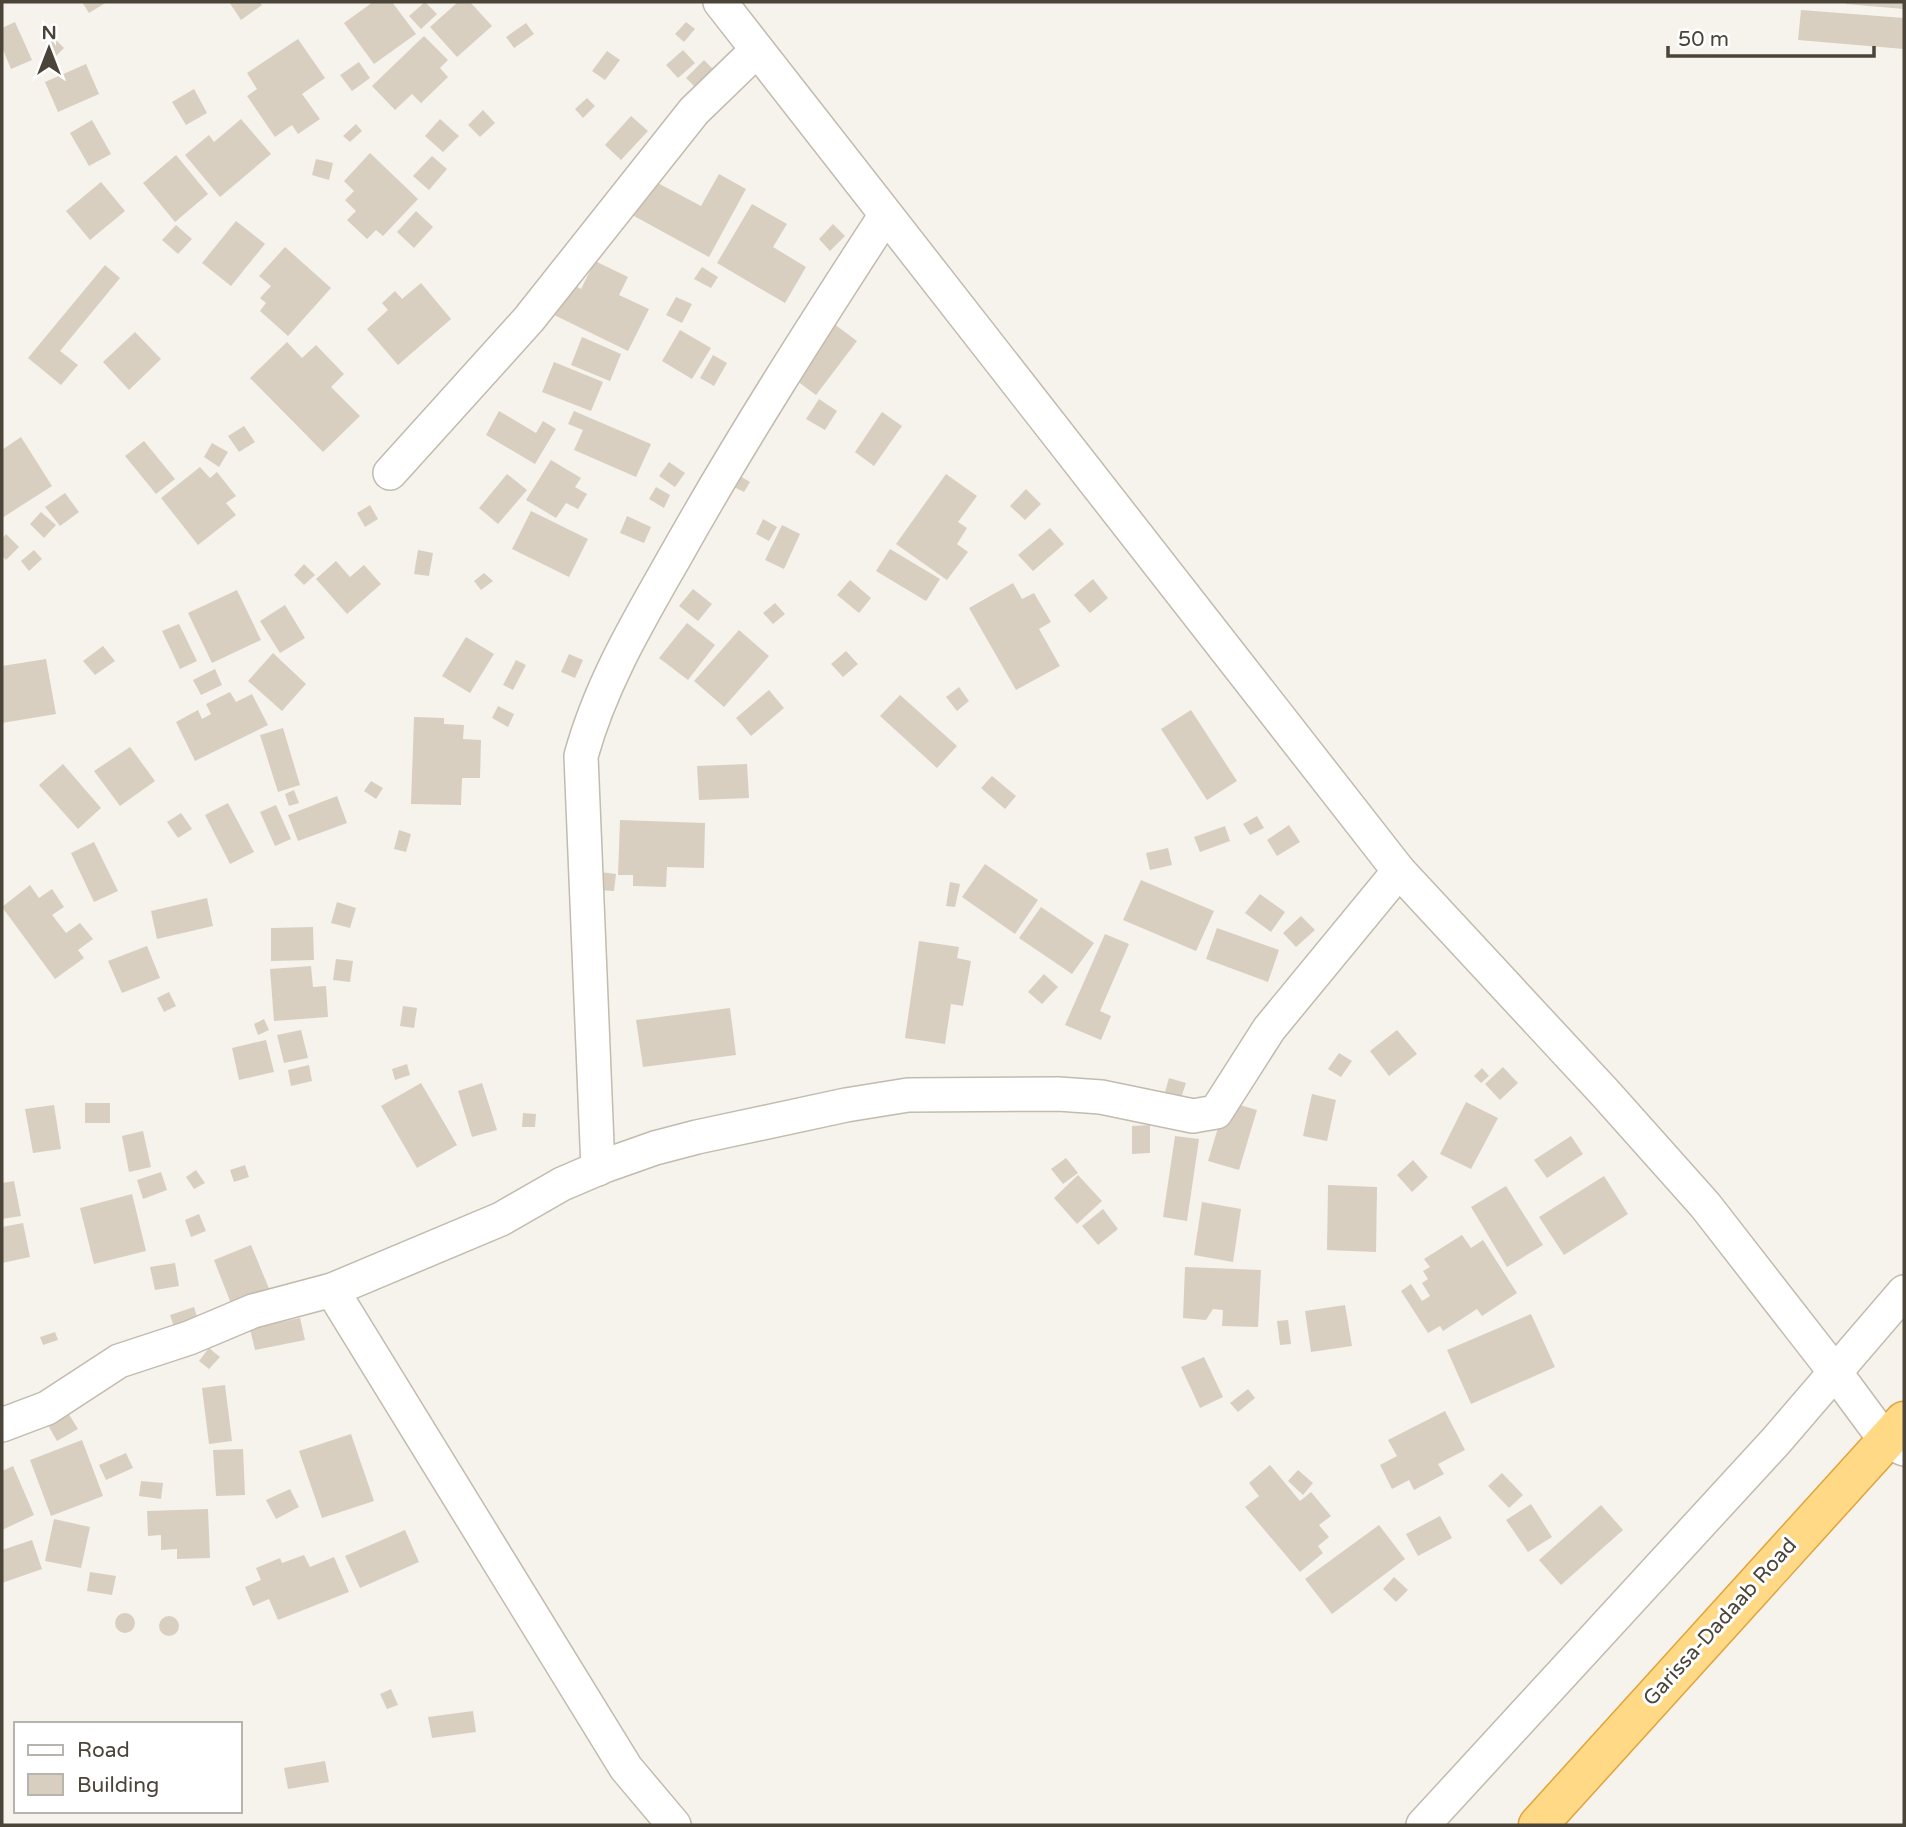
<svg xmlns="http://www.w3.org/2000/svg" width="1906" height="1827" font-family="'Varela Round',sans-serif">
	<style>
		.building { fill: #d8cfc1 }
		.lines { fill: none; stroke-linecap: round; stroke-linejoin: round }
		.minor-casing { stroke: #c2bbae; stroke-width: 36 }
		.trunk-casing { stroke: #e0a43c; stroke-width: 41 }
		.minor { stroke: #fff; stroke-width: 33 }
		.trunk { stroke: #ffd985; stroke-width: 38 }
		.labels { text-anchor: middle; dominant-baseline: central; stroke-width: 6; stroke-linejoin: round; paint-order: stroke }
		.street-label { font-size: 21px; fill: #4b4439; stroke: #fff }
	</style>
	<rect width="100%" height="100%" fill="#f6f3ec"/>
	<!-- building -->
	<g class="building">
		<polygon points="82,2 107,2 89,13"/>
		<polygon points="229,2 260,2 262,5 241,20"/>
		<polygon points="373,2 392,2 416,34 374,64 344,23"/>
		<polygon points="425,2 437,14 421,29 409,16"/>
		<polygon points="458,2 470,2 492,26 457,57 430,27"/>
		<polygon points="1846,2 1904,2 1904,9 1846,4"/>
		<polygon points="1801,10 1904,18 1904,49 1798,40"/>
		<polygon points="15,22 32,60 11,69 2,47 2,28"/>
		<polygon points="686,22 695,29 684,42 675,34"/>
		<polygon points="526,23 534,34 514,48 506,37"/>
		<polygon points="424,36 448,60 440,68 448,77 421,103 412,94 395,110 372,86"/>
		<polygon points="54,38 64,48 54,58 44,49"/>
		<polygon points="298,39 325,78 302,94 320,119 298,134 292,125 275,137 247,96 257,89 247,73"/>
		<polygon points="683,50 695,63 678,78 666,65"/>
		<polygon points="607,51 620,60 605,80 592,71"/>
		<polygon points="704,60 713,69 695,87 686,78"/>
		<polygon points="359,62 370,78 352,91 340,75"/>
		<polygon points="86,64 99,94 58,112 45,82"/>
		<polygon points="194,89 207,113 186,125 172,102"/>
		<polygon points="587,98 595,106 583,118 575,109"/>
		<polygon points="483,110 495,123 480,137 468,125"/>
		<polygon points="631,116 648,131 621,160 605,145"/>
		<polygon points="241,119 271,154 220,197 185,155 209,135 214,142"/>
		<polygon points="440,119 459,136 443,152 425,136"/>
		<polygon points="92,120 111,154 89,166 70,133"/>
		<polygon points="356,124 362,131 350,142 343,136"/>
		<polygon points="370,153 418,199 383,236 376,230 367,239 347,220 356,211 345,200 354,191 344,181"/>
		<polygon points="176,155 208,194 175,222 143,183"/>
		<polygon points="432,156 447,169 429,190 413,176"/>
		<polygon points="316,159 333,163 329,180 312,175"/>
		<polygon points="719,174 746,189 709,257 634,216 654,181 701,206"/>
		<polygon points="101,182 125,211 90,240 66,211"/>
		<polygon points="752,204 787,224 773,247 806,267 785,303 717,263"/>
		<polygon points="416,211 433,227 414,248 397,232"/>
		<polygon points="236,221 265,244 231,286 202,263"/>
		<polygon points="833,224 845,236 830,251 819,239"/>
		<polygon points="176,225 192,239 178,254 162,240"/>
		<polygon points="285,247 331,288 288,336 260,311 266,303 260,298 271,286 259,276"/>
		<polygon points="595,261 628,277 619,295 649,309 628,351 548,312 564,280 581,289"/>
		<polygon points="105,265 120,278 60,351 78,365 61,385 28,358"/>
		<polygon points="702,267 718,277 711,288 694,279"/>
		<polygon points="421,283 451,319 398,365 367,329 388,310 382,303 395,291 402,299"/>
		<polygon points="676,297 692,304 682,323 666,315"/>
		<polygon points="830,321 857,341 816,395 789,375"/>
		<polygon points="680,330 711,348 692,379 662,361"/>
		<polygon points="135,332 161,359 129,390 103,362"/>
		<polygon points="582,337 621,354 610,381 571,365"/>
		<polygon points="287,342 302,358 316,345 344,374 331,387 360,416 323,452 250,378"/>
		<polygon points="713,355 727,363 714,386 700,378"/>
		<polygon points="554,362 603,382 591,411 542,392"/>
		<polygon points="819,399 837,411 825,430 806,419"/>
		<polygon points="499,411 536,433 543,421 556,429 535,464 486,435"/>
		<polygon points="574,411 651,444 636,477 574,450 583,430 568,424"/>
		<polygon points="882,412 902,426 874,466 855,452"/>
		<polygon points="244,426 255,442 239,452 228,436"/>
		<polygon points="21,437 52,486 2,518 2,450"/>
		<polygon points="144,441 175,479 156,494 125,456"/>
		<polygon points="212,443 228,452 219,467 204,457"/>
		<polygon points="551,460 581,478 575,487 587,494 578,509 566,503 556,518 526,500"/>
		<polygon points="669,462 685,473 675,487 659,476"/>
		<polygon points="200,467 210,478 217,472 236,496 226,503 236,515 198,545 161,498"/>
		<polygon points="507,474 527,490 498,524 479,508"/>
		<polygon points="946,474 977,496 958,522 967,528 957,544 968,552 947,580 896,544"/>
		<polygon points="740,476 750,482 744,492 734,487"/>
		<polygon points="656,487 670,495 664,508 649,499"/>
		<polygon points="1026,489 1041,504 1025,520 1010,506"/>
		<polygon points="65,493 79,512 60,526 45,507"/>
		<polygon points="370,505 378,519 365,527 357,513"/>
		<polygon points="531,511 588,539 569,577 512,549"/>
		<polygon points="41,512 56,525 44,538 30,524"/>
		<polygon points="627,516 651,527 644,543 620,533"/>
		<polygon points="763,519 777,527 769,541 756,534"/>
		<polygon points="782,525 800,534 784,569 765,560"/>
		<polygon points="1050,528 1064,544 1033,571 1018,555"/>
		<polygon points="6,534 19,547 6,560 2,556 2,539"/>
		<polygon points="890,549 940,579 926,601 876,571"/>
		<polygon points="34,550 42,559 29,571 21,561"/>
		<polygon points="418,550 433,553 429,576 414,574"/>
		<polygon points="336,561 350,577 364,565 381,584 347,614 316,579"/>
		<polygon points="304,564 315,575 304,585 294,575"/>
		<polygon points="484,573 493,581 481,590 474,581"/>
		<polygon points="1093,579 1108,598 1090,613 1074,595"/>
		<polygon points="850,580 871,598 859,613 837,595"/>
		<polygon points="1013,583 1022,599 1034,593 1051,622 1039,629 1060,666 1016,690 969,608"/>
		<polygon points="693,589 712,604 698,621 679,606"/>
		<polygon points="237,590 261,640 212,663 188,613"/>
		<polygon points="775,603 785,614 773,624 763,613"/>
		<polygon points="285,605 305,638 280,653 260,621"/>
		<polygon points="687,623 715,645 688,680 659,658"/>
		<polygon points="179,624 197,661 180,669 162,631"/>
		<polygon points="739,630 769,656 724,707 694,681"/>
		<polygon points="466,637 494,654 470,693 442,676"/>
		<polygon points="103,646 115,661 95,675 83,661"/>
		<polygon points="846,651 858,664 843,677 831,664"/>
		<polygon points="273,653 306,684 282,711 248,681"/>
		<polygon points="569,654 583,660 575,678 561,672"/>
		<polygon points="46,659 56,714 2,723 2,666"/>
		<polygon points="516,660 526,665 513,690 503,685"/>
		<polygon points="215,669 222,685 201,695 193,680"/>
		<polygon points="959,687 969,701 957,711 946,697"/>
		<polygon points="769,690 784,708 751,736 736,718"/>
		<polygon points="230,692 236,702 252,694 268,725 195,761 176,722 198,710 202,719 211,714 206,704"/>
		<polygon points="900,695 957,746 937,768 880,716"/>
		<polygon points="498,706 514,714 508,727 492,718"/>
		<polygon points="1191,710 1237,781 1207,800 1161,729"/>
		<polygon points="414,717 444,718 444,724 464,725 463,739 481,740 480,778 462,778 461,805 411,804"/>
		<polygon points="283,728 300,785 278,792 260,735"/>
		<polygon points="130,747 155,781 120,806 94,771"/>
		<polygon points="63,764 101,808 78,829 39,785"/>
		<polygon points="747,764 749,798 699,800 697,766"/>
		<polygon points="992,776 1016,796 1005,809 981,788"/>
		<polygon points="371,781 383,788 376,799 364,791"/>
		<polygon points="294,790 299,803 289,806 285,794"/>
		<polygon points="337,796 347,823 298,841 288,815"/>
		<polygon points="228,803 254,852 230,864 205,815"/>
		<polygon points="276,805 291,839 275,846 260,812"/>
		<polygon points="181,813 192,829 178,838 167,822"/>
		<polygon points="1257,816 1264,828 1250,835 1243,824"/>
		<polygon points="620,820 705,823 704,868 667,867 666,887 633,886 633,875 618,875"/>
		<polygon points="1289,825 1300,842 1277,856 1267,840"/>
		<polygon points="1225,826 1230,841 1200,852 1194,837"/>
		<polygon points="399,830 411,834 406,852 394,849"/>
		<polygon points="94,842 118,891 94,902 71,853"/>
		<polygon points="1168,848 1172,865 1150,870 1146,853"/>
		<polygon points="985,864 1038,900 1015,934 962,897"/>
		<polygon points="600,872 616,874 614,891 598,890"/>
		<polygon points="1141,880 1214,911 1196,951 1123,920"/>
		<polygon points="950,882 960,884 955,907 946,906"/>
		<polygon points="30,885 39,898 52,889 64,907 52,915 66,933 80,923 93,939 78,950 84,958 55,979 2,907"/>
		<polygon points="1260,894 1285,912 1271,932 1245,913"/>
		<polygon points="207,898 213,926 157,939 151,911"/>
		<polygon points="337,902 356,908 350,928 331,923"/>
		<polygon points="1041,907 1094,943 1072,974 1019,938"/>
		<polygon points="1301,916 1315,930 1296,947 1283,933"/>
		<polygon points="313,927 314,960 271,961 271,928"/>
		<polygon points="1217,928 1279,950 1268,982 1206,959"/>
		<polygon points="1105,934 1129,944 1100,1011 1111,1016 1101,1040 1065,1025"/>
		<polygon points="919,941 959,947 957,958 971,961 963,1006 951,1004 945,1044 905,1038"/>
		<polygon points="147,946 160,978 122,993 108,961"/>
		<polygon points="336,959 353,961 350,982 333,980"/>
		<polygon points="311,966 313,987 326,986 328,1017 274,1021 270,969"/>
		<polygon points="1044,974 1058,987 1042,1004 1028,992"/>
		<polygon points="169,992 176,1006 164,1012 157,998"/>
		<polygon points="403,1006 417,1008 414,1028 400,1026"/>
		<polygon points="730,1008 736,1055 643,1067 636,1020"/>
		<polygon points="264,1019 269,1030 258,1035 254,1024"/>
		<polygon points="301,1030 308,1058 284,1063 277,1035"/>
		<polygon points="1397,1030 1417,1054 1389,1076 1370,1051"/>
		<polygon points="266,1040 274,1072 239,1080 232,1048"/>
		<polygon points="1339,1053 1352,1061 1341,1077 1328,1069"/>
		<polygon points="407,1064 410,1075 395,1080 392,1069"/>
		<polygon points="309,1065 312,1081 291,1086 288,1070"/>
		<polygon points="1503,1067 1518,1083 1500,1100 1485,1084"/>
		<polygon points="1482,1068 1489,1076 1481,1083 1474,1076"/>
		<polygon points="1169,1078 1186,1083 1180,1101 1164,1096"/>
		<polygon points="421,1083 457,1145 417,1168 381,1106"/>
		<polygon points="482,1083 497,1130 472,1137 458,1091"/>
		<polygon points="1312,1094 1336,1100 1327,1141 1303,1136"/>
		<polygon points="1226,1101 1257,1110 1239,1170 1208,1161"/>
		<polygon points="1466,1102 1498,1118 1471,1169 1440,1154"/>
		<rect x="85" y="1103" width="25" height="20"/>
		<polygon points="54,1105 61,1149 33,1153 25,1109"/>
		<polygon points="523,1113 536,1114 535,1127 522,1127"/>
		<polygon points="1150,1125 1150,1153 1132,1154 1132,1126"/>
		<polygon points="143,1131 151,1167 129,1172 122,1136"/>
		<polygon points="1175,1136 1199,1139 1187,1221 1163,1217"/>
		<polygon points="1571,1136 1583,1154 1547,1178 1534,1160"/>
		<polygon points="1066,1158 1078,1173 1063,1184 1051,1169"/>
		<polygon points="1413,1160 1428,1177 1412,1192 1397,1175"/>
		<polygon points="245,1165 249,1177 234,1182 230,1170"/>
		<polygon points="196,1170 205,1183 194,1189 186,1177"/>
		<polygon points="161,1172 167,1190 143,1199 137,1180"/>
		<polygon points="1078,1175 1102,1201 1077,1224 1054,1198"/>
		<polygon points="1604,1176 1628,1214 1564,1255 1539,1217"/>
		<polygon points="14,1181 21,1216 2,1219 2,1183"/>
		<polygon points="1328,1185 1377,1187 1376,1252 1327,1250"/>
		<polygon points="1506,1186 1543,1245 1507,1267 1471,1207"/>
		<polygon points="132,1194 146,1251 94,1264 80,1208"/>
		<polygon points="1202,1202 1241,1209 1233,1262 1194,1255"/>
		<polygon points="1103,1209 1118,1229 1098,1245 1082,1226"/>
		<polygon points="199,1214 206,1231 191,1237 185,1220"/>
		<polygon points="23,1223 30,1257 2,1263 2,1227"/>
		<polygon points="1462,1235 1471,1248 1483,1240 1517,1293 1482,1316 1477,1309 1443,1331 1440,1326 1428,1333 1401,1291 1411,1284 1422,1301 1430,1296 1422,1283 1428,1279 1423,1271 1430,1267 1424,1259"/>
		<polygon points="251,1245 270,1291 232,1306 214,1260"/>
		<polygon points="175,1263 179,1286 155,1290 150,1267"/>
		<polygon points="1185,1267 1261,1270 1258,1327 1222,1326 1223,1310 1213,1309 1206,1320 1183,1318"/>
		<polygon points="1345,1305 1352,1346 1311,1352 1305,1311"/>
		<polygon points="194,1307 198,1320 174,1327 170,1315"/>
		<polygon points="1531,1314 1555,1367 1471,1404 1447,1350"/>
		<polygon points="300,1318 305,1340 255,1350 250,1329"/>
		<polygon points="1288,1320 1291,1344 1280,1345 1277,1321"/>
		<polygon points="55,1332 58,1340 43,1345 40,1337"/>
		<polygon points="209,1348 220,1357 209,1369 199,1361"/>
		<polygon points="1204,1357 1223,1397 1200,1408 1181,1367"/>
		<polygon points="225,1385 232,1441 209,1444 202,1388"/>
		<polygon points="1248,1389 1255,1398 1238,1412 1230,1403"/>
		<polygon points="65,1408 78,1429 57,1441 45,1420"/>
		<polygon points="1445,1411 1465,1450 1438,1464 1444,1474 1414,1490 1409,1480 1392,1489 1380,1465 1397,1456 1388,1440"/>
		<polygon points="351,1434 374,1501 322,1518 299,1451"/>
		<polygon points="82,1440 103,1496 51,1516 30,1460"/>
		<polygon points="243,1449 245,1495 216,1496 213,1450"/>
		<polygon points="126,1453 133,1468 106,1480 99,1465"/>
		<polygon points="1270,1465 1300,1501 1311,1492 1331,1516 1319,1525 1329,1537 1318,1546 1323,1553 1300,1572 1245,1507 1259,1496 1249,1483"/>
		<polygon points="13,1466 34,1515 2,1530 2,1471"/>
		<polygon points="1298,1470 1313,1483 1303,1495 1288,1481"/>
		<polygon points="1502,1473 1523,1495 1509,1508 1488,1486"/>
		<polygon points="141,1481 163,1483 161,1499 139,1496"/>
		<polygon points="290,1489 299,1507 276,1519 266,1500"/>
		<polygon points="1531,1504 1552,1537 1528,1552 1506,1520"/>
		<polygon points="1601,1505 1623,1530 1561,1585 1539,1560"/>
		<polygon points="208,1509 210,1558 177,1559 177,1549 161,1550 161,1535 148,1536 147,1511"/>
		<polygon points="1440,1516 1452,1538 1418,1556 1406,1534"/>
		<polygon points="54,1519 90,1527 81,1568 45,1561"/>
		<polygon points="1379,1525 1405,1559 1332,1614 1305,1579"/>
		<polygon points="405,1530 419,1562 360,1588 345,1556"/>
		<polygon points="32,1540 42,1569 2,1583 2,1550"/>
		<polygon points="304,1555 310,1567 334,1557 349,1592 278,1620 269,1599 253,1606 245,1587 261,1580 256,1568 280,1558 282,1563"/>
		<polygon points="90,1572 116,1576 112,1595 87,1591"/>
		<polygon points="1394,1577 1408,1590 1396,1602 1383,1589"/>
		<circle cx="125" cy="1623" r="10"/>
		<circle cx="169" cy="1626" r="10"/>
		<polygon points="391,1689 398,1705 387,1709 380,1694"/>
		<polygon points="473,1711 476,1732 432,1738 428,1717"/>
		<polygon points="325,1761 329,1782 288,1789 284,1768"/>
	</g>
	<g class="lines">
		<defs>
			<g id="minor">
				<polyline points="720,2 1399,871 1606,1094 1705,1205 1835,1372 1886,1441 1904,1449"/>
				<polyline points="390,473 529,319 694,111 757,50"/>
				<path d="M598 1169 581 756C601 683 639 620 676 555 741 439 813 327 885 216"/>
				<polyline points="332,1290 626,1768 674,1825"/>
				<polyline points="2,1425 47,1408 119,1361 189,1338 253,1311 332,1290 501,1219 562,1184 604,1166 655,1148 697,1137 846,1105 908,1095 1058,1094 1101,1097 1193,1116 1216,1112 1269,1029 1399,871"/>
				<polyline points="1423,1825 1776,1441 1904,1292"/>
			</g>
			<polyline id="trunk" points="1538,1825 1904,1421"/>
		</defs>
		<!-- minor casing -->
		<use href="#minor" class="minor-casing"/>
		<!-- trunk casing -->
		<use href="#trunk" class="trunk-casing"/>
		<!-- minor -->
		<use href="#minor" class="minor"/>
		<!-- trunk -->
		<use href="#trunk" class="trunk"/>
	</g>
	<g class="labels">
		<!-- street labels -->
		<g class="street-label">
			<text transform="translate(1720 1622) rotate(-48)">Garissa-Dadaab Road</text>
		</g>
	</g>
	<!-- border -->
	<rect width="1906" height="1827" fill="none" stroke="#4b4439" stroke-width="7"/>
	<!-- legend -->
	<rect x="14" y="1722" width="228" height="91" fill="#ffffff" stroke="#b7b4b0" stroke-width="2"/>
	<rect x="28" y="1745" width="35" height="10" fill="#ffffff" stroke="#b7b4b0" stroke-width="2"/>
	<text x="77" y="1757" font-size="21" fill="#4b4439">Road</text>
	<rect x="28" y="1774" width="35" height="21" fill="#d8cfc1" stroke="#b7b4b0" stroke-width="2"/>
	<text x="77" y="1792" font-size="21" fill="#4b4439">Building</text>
	<!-- north arrow -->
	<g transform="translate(49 49)" stroke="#ffffff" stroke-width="5" paint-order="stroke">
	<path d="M0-5L12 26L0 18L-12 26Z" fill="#4b4439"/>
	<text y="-10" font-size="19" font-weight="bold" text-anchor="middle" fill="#4b4439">N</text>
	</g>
	<!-- scale -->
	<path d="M1668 46v10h206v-10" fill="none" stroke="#4b4439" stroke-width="3.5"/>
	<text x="1678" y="46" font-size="21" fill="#4b4439" stroke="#ffffff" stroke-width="5" paint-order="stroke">50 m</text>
</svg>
